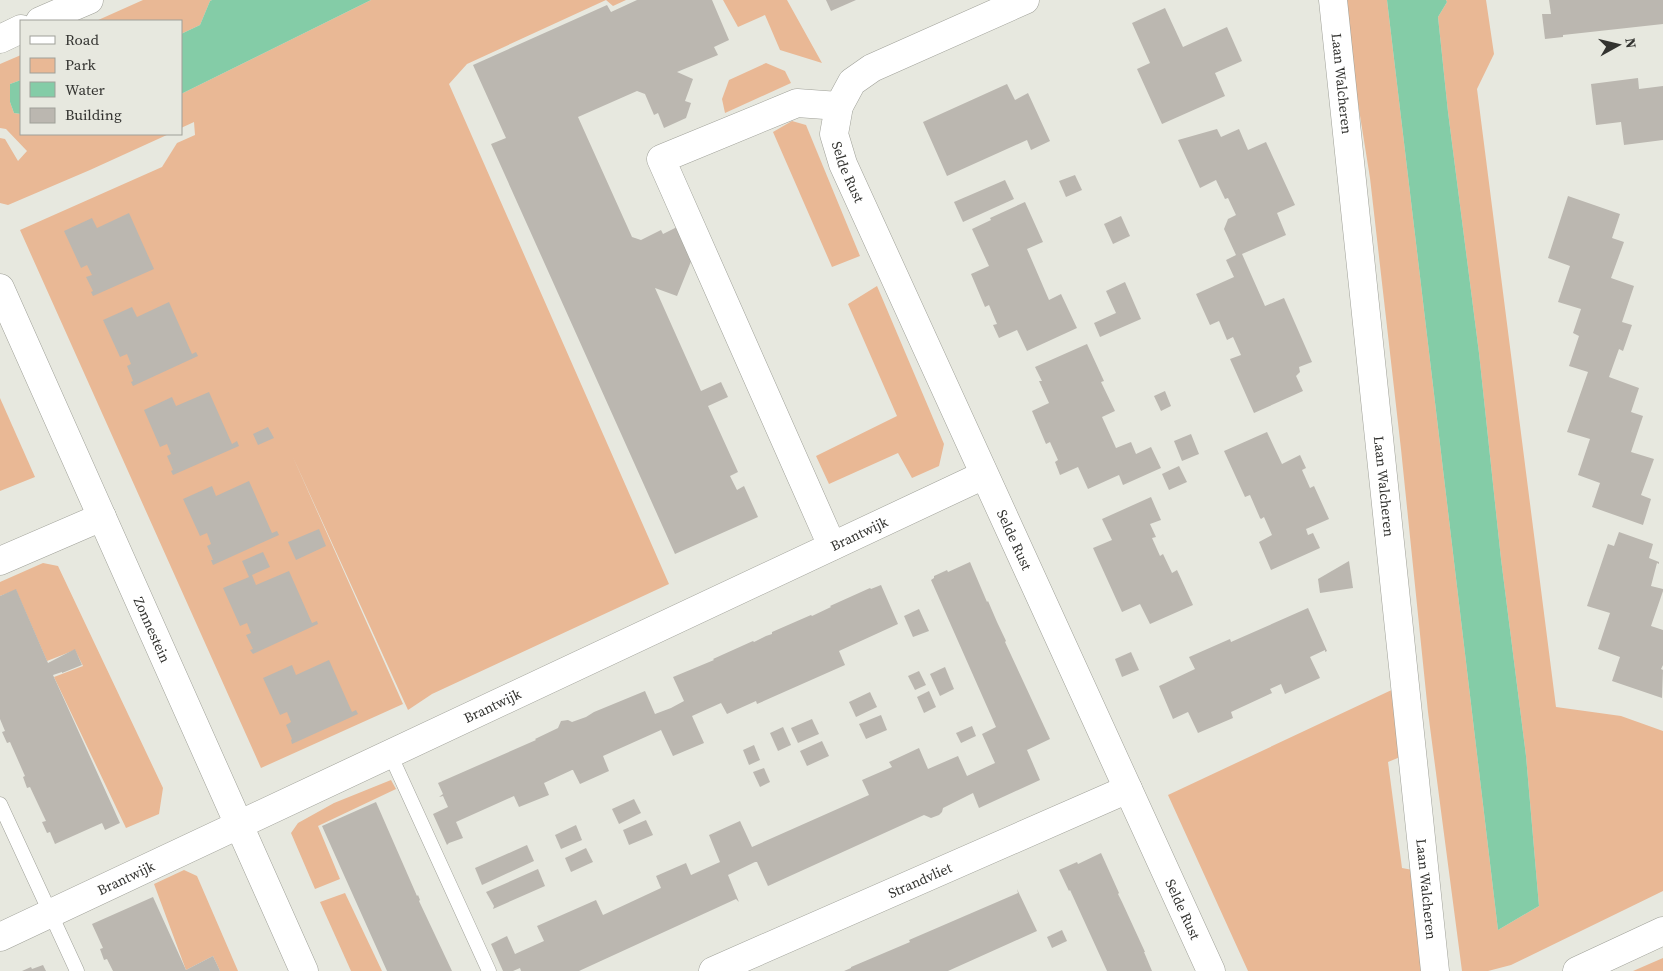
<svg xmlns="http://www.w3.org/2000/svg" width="1663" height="971" font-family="'Source Serif 4',serif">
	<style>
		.green { fill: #e9b895 }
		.water { fill: #84cca7 }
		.building { fill: #bbb7b0 }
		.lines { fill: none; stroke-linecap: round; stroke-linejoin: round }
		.lane-casing { stroke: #9fa098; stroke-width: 15 }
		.street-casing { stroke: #9fa098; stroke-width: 29 }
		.lane { stroke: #fff; stroke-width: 14 }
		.street { stroke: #fff; stroke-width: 28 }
		.labels { text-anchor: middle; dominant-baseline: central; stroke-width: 5; stroke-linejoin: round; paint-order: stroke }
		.street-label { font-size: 14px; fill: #333330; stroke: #e7e8df }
	</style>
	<rect width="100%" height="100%" fill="#e7e8df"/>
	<!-- green -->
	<g class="green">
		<polygon points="143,0 212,0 210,1 200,25 181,34 181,21 96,21"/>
		<polygon points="371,0 626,0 613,6 606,0 467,64 449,84 669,584 432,694 408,710 292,455 403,704 261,768 20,230 162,167 177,143 195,135 194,122 181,128 181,94"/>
		<polygon points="723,0 787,0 822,63 780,50 765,15 738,27"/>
		<polygon points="1344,0 1387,0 1498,930 1539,906 1526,756 1501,559 1479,353 1448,112 1438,17 1447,2 1446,0 1486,0 1494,54 1477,89 1556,707 1621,716 1663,731 1663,891 1511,965 1488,971 1462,971 1428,712 1401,449 1370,178 1349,47"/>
		<polygon points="21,55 21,80 10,84 10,102 14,113 21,114 21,134 169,134 90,170 8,205 0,203 0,138 5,139 18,161 27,151 6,129 0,128 0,64"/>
		<polygon points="766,63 785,71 791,83 725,113 722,99 729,80"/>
		<polygon points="792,121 806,125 860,256 832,267 773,132"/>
		<polygon points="877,286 944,444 939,466 912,478 898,453 829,484 816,456 897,416 848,304"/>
		<polygon points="0,398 35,477 0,491"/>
		<polygon points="43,563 58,566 163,788 159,814 126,828 54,677 83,666 75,650 47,661 16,590 0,596 0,582"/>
		<polygon points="1398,687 1405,755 1388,762 1402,868 1418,871 1425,971 1248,971 1168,795"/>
		<polygon points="391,780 396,789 318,826 340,879 315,889 291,833 298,823 334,803"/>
		<polygon points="184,870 197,876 238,971 220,971 213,956 186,970 154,884"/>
		<polygon points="345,893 382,971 351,971 320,902"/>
		<polygon points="1663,958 1663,971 1633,971"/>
	</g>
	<!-- water -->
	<g class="water">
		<polygon points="212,0 371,0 181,94 181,34 200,25 210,1"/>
		<polygon points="1387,0 1446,0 1447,2 1438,17 1448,112 1479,353 1501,559 1526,756 1539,906 1498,930"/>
		<polygon points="21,80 21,114 14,113 10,102 10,84"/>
	</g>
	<!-- building -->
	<g class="building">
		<polygon points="637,0 712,0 729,40 714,47 718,55 677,72 693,79 685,101 691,103 686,118 664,128 658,113 654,115 645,94 637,91 578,117 632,237 641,240 661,230 663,234 677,227 692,259 677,296 655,288 701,391 721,382 728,397 708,406 738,472 730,476 737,490 744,486 758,517 675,554 491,144 506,138 473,65 607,5 611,12"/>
		<polygon points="826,0 856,0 831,11"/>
		<polygon points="1549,0 1663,0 1663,24 1563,35 1563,37 1545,39 1542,14 1551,14"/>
		<polygon points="1165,8 1183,47 1227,27 1242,61 1215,73 1225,96 1162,124 1137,69 1150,63 1132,23"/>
		<polygon points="1638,78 1639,89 1663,86 1663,140 1624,145 1621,122 1596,125 1591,84"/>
		<polygon points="1007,84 1015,100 1028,93 1050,141 1031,150 1027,140 947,176 923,122"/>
		<polygon points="1217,129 1221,137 1239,129 1248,150 1266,142 1295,205 1277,213 1286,235 1242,254 1265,306 1284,298 1312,362 1299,367 1300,372 1296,376 1303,391 1254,413 1230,359 1241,355 1233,337 1227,340 1219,321 1210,325 1196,294 1234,277 1226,260 1236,255 1224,229 1228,219 1236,215 1228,198 1225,199 1216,180 1200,188 1178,140"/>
		<polygon points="1075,175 1082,190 1066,197 1059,181"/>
		<polygon points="1005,180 1014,199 963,222 954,202"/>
		<polygon points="1568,196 1620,214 1612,238 1624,242 1611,278 1634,286 1622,322 1632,325 1623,351 1619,349 1609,377 1639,388 1631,412 1643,416 1631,452 1654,459 1641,495 1651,499 1643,525 1592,507 1600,483 1578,475 1590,439 1567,432 1588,372 1569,366 1579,336 1573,333 1581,309 1558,302 1570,266 1548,258"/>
		<polygon points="1025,202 1043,242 1027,249 1049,300 1061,294 1077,328 1027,351 1017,330 999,338 993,325 997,324 989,305 985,307 971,274 989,266 972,229 991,220 990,218"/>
		<polygon points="129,213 154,269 93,296 91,292 93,291 86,277 92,275 87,265 81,268 64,231 92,218 97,228"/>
		<polygon points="1121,216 1130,236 1113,244 1104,224"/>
		<polygon points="1125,282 1141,319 1100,337 1094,323 1116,313 1106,291"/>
		<polygon points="169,302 192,354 196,352 198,356 133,386 131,382 133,381 127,366 131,364 127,354 120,357 103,320 132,307 137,317"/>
		<polygon points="1087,344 1104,381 1101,382 1115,411 1102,417 1116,448 1131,442 1136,454 1151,447 1161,468 1123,485 1119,475 1088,489 1078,467 1060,475 1055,462 1058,460 1050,442 1046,444 1032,411 1049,403 1039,381 1042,381 1035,367"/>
		<polygon points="1165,391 1171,406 1161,411 1154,396"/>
		<polygon points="209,392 232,444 237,441 239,446 173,475 171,471 173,470 167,456 171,454 167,444 160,447 144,410 172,397 176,406"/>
		<polygon points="268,427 274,438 258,445 253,434"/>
		<polygon points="1267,432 1282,464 1300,455 1306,468 1302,470 1310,488 1314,486 1329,519 1306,529 1308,535 1313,533 1320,548 1271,570 1259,542 1272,535 1264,517 1261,519 1260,518 1250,495 1245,497 1224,451"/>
		<polygon points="1191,434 1199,454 1182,461 1174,441"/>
		<polygon points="1179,466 1187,482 1169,490 1162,474"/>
		<polygon points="249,481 272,533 277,531 279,535 213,565 211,560 213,560 207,546 211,544 207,533 200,536 183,499 212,486 216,496"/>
		<polygon points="1151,497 1161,520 1150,524 1156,537 1152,538 1160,556 1163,554 1172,573 1177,570 1193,605 1150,624 1140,604 1122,612 1093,548 1112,540 1102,519"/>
		<polygon points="319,529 326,546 296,560 288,542"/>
		<polygon points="1619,532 1653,544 1649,558 1659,562 1659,564 1657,563 1651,586 1663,589 1663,591 1651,626 1663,630 1663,665 1661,669 1663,670 1662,698 1612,681 1620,657 1598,649 1610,613 1587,606 1608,544 1614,546"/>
		<polygon points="263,552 270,567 252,575 256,585 289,571 312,623 317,621 318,624 253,654 250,650 253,649 246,635 251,633 247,623 240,626 223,588 249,577 242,561"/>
		<polygon points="1349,561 1353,588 1320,593 1318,579"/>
		<polygon points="970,562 987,602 988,601 997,622 1006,641 1005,642 1050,739 1027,750 1040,780 979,808 973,793 943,808 942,812 939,815 931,818 924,815 768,886 757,862 755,862 728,875 739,902 736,899 579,971 521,971 520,968 513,971 503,971 491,944 507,936 515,954 544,941 537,926 596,900 603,915 661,888 656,876 686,863 691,875 720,862 709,835 740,821 752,847 869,795 862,780 892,767 889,762 919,748 928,769 958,756 967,776 995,763 982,734 996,727 931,580 934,578 934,576 945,571 947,570 948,572"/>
		<polygon points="881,585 898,624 839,651 845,665 757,704 756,701 727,714 721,703 692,716 704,743 673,756 661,730 603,756 609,771 580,784 573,770 572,770 544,783 549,795 519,807 514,796 456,822 463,838 449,843 447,845 433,814 448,807 443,796 439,797 443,794 438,783 536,740 535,739 558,728 561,721 568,720 572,722 586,717 594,712 645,691 655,714 671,708 684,701 673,677 714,660 713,659 753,641 754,642 766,636 772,634 772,632 811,615 812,616 831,607 830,606 870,588 871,589"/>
		<polygon points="16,589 48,663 75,649 82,665 62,673 62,672 53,675 120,823 105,830 102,823 55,844 50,832 47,833 42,822 46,821 30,787 27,788 23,777 25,776 10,742 7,743 2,732 5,731 0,719 0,596"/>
		<polygon points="1308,608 1327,651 1325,652 1325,650 1310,657 1320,678 1285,694 1281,684 1270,689 1272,693 1231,712 1233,718 1198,733 1188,712 1173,719 1159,686 1195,669 1189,657 1230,639 1231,642"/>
		<polygon points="919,609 929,631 913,637 904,616"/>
		<polygon points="1131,652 1139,670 1122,677 1115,659"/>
		<polygon points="329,660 352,712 356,710 358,714 292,744 291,740 292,739 286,725 291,722 287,712 280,715 263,678 292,665 296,675"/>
		<polygon points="945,667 954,689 940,696 930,674"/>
		<polygon points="919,671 926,685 915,690 908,676"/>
		<polygon points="929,691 936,707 924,713 917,697"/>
		<polygon points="870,692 877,707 856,717 849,702"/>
		<polygon points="881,715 887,730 866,739 859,724"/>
		<polygon points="812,719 819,734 798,743 791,728"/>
		<polygon points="972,726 976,736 961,743 956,733"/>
		<polygon points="783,727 791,745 778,751 770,733"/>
		<polygon points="822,741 829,756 807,766 800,751"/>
		<polygon points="754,745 760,760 749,765 743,750"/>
		<polygon points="764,768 770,782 760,787 753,772"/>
		<polygon points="634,799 641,813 619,824 612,809"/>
		<polygon points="376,802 417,896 418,895 420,900 419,901 452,971 387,971 322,826"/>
		<polygon points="646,820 653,835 629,845 623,830"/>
		<polygon points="576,825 582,840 561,849 555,835"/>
		<polygon points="527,845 534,861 482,885 475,868"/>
		<polygon points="586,848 593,862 571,872 565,858"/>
		<polygon points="1101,853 1119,893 1118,894 1122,902 1145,952 1144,952 1152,971 1107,971 1070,890 1069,891 1059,870 1077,862 1078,864"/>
		<polygon points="538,869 545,886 493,909 494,906 486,892"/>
		<polygon points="1017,889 1037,931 948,971 844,971 851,968 851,967 910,942 909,940 1018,893"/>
		<polygon points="153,897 186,970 213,956 220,971 113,971 107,959 104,960 100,949 103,948 92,924"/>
		<polygon points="1062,930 1067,941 1052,948 1047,937"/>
		<polygon points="43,965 46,971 22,971 31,967 32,969"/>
	</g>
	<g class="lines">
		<defs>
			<g id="lane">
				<polyline points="390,754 489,971"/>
				<polyline points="0,804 77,971"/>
			</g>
			<g id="street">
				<path id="s1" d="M1025 0 872 68 852 82 839 106 834 134 843 164 1211 971"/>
				<path id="s2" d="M1333 0 1435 971"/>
				<polyline points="40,21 89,0"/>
				<polyline points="0,39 21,29"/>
				<path id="s3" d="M0 288 304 971"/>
				<polyline points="832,546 661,159 797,103 839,106"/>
				<polyline points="0,561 102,517"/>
				<path id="s4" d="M0 937 984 475"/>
				<path id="s5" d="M713 971 1128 789"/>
				<polyline points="1577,971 1663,931"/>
			</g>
		</defs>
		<!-- lane casing -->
		<use href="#lane" class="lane-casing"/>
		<!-- street casing -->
		<use href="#street" class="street-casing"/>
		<!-- lane -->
		<use href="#lane" class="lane"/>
		<!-- street -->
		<use href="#street" class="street"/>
	</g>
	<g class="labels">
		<!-- street labels -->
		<g class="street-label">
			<text stroke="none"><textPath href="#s2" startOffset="84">Laan Walcheren</textPath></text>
			<text stroke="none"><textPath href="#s1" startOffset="288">Selde Rust</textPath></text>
			<text stroke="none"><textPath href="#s2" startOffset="489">Laan Walcheren</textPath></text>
			<text stroke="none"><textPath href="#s4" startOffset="949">Brantwijk</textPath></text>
			<text stroke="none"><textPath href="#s1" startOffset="692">Selde Rust</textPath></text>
			<text stroke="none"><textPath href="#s3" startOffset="374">Zonnestein</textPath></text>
			<text stroke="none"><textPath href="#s4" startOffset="544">Brantwijk</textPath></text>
			<text stroke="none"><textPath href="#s4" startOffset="139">Brantwijk</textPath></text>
			<text stroke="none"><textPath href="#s5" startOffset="226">Strandvliet</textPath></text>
			<text stroke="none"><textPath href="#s2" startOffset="894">Laan Walcheren</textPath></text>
			<text stroke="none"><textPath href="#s1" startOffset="1098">Selde Rust</textPath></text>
		</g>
	</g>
	<!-- legend -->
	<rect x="20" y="20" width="162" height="115" fill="#e7e8df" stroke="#9fa099"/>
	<rect x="30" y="36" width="25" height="8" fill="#ffffff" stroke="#9fa099"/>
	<text x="65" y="45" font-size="15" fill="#333330">Road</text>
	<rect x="30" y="58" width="25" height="15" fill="#e9b895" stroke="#9fa099"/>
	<text x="65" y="70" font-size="15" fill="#333330">Park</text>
	<rect x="30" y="82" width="25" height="15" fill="#84cca7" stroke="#9fa099"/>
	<text x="65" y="95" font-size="15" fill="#333330">Water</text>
	<rect x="30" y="108" width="25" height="15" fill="#bbb7b0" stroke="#9fa099"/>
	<text x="65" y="120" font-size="15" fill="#333330">Building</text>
	<!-- north arrow -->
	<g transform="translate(1618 45) rotate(82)" stroke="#e7e8df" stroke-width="4" paint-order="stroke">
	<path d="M0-4L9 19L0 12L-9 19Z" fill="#333330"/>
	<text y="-8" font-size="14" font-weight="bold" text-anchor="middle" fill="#333330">N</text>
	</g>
</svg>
